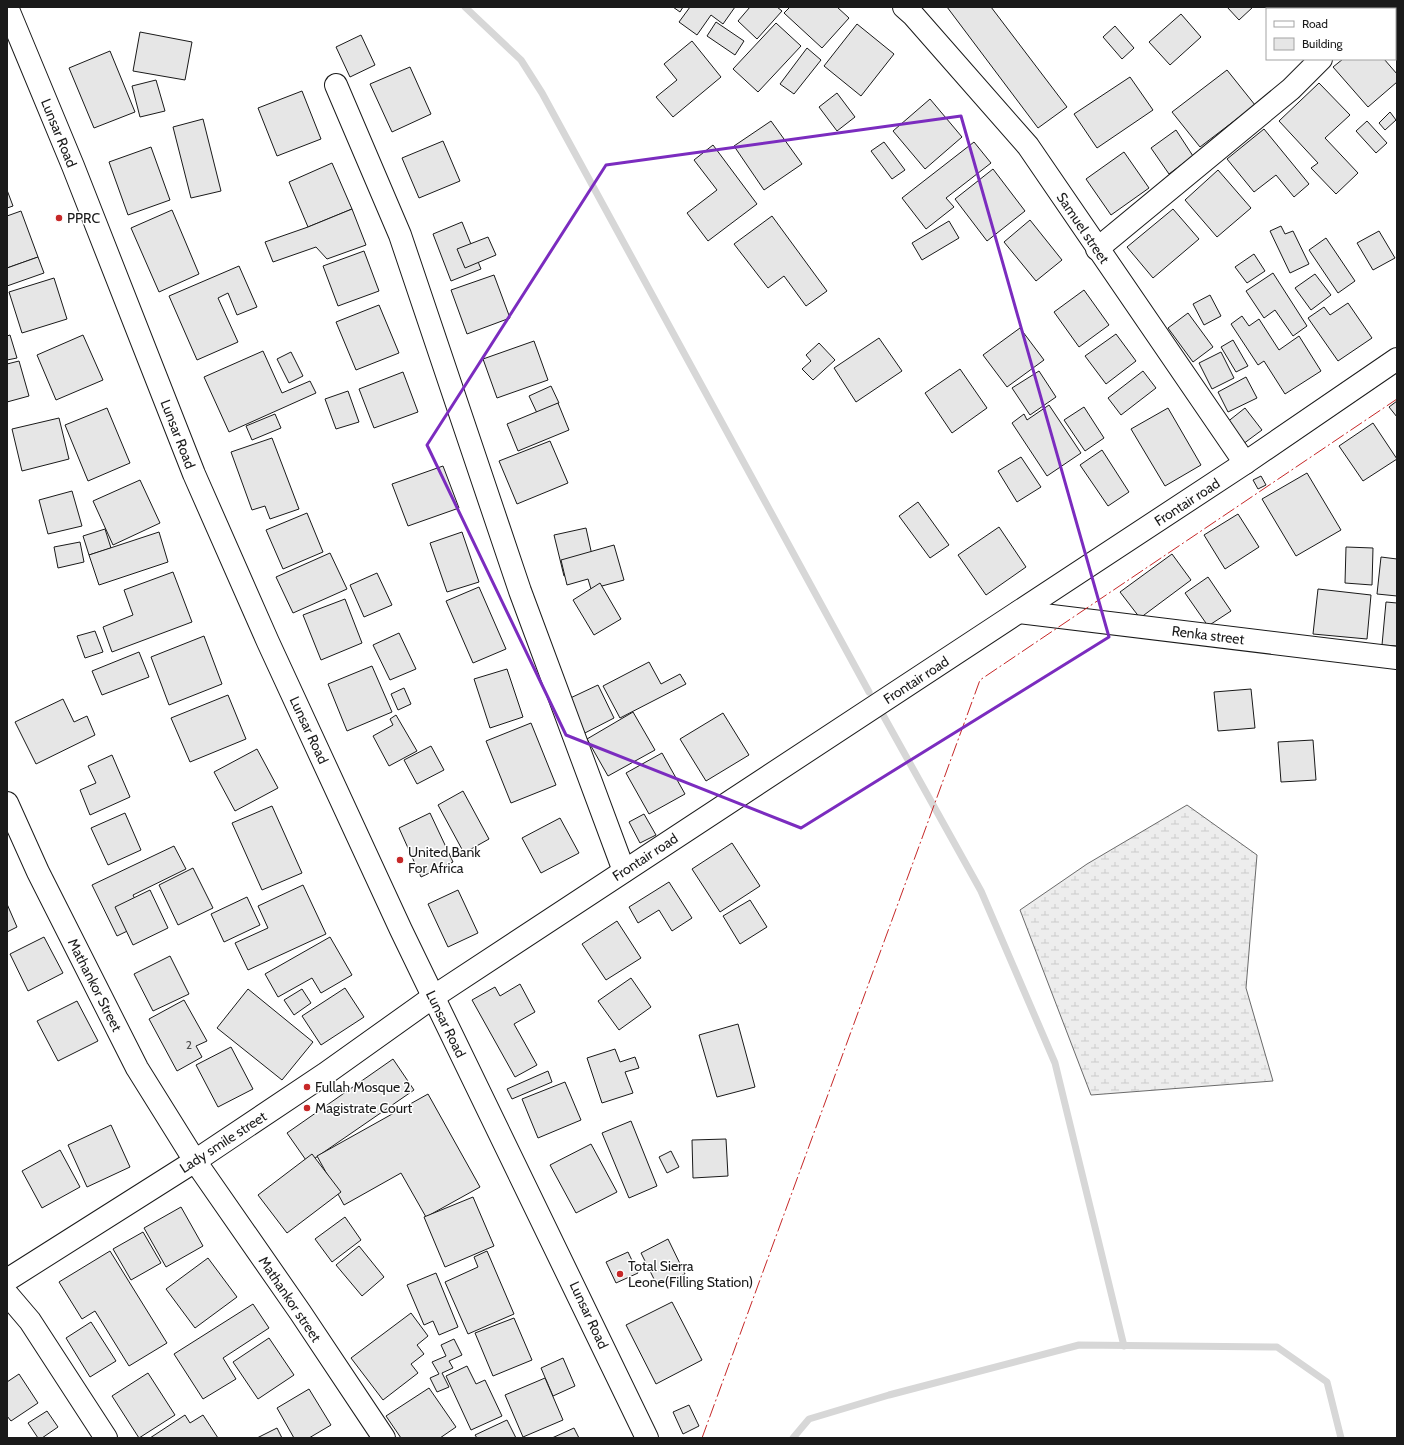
<svg xmlns="http://www.w3.org/2000/svg" width="1404" height="1445" font-family="Cabin,sans-serif">
	<style>
		.wetland { fill: url(#wetland-marsh); stroke: #6a6a6a }
		.lines { fill: none; stroke-linecap: round; stroke-linejoin: round }
		.stream { stroke: #d7d7d7; stroke-width: 7 }
		.building { fill: #e6e6e6; stroke: #1a1a1a }
		.minor-casing { stroke: #1a1a1a; stroke-width: 24 }
		.major-casing { stroke: #1a1a1a; stroke-width: 24 }
		.minor { stroke: #fff; stroke-width: 22 }
		.major { stroke: #fff; stroke-width: 22 }
		.power { stroke: #c62828; stroke-width: 1; stroke-dasharray: 14 3 2 3; stroke-linecap: butt }
		.marked { fill: none; stroke: #7b2cbf; stroke-width: 3; stroke-linejoin: round }
		.poi-dot { fill: #c62828; stroke: #fff; stroke-width: 1.5 }
		.labels { text-anchor: middle; dominant-baseline: central; stroke-width: 3; stroke-linejoin: round; paint-order: stroke }
		.number-label { font-size: 12px; fill: #4d4d4d }
		.street-label { font-size: 14px; fill: #1a1a1a; stroke: #fff }
		.poi-label { font-size: 14px; fill: #1a1a1a; stroke: #fff; text-anchor: start }
	</style>
	<defs>
		<pattern id="wetland-marsh" width="20" height="14" patternUnits="userSpaceOnUse"><rect width="20" height="14" fill="#ededed"/><path d="M1 5h8M5 5V1M11 12h8M15 12V8" fill="none" stroke="#cbcbcb"/></pattern>
	</defs>
	<rect width="100%" height="100%" fill="#fff"/>
	<!-- wetland -->
	<polygon class="wetland" points="1187,805 1257,855 1246,988 1273,1081 1091,1095 1020,910 1087,864"/>
	<g class="lines">
		<!-- stream -->
		<g class="stream">
			<polyline points="465,7 521,60 542,93 869,692"/>
			<polyline points="883,715 981,891 1055,1063 1124,1346"/>
			<polyline points="793,1438 809,1419 889,1395 1079,1345 1277,1347 1327,1382 1341,1438"/>
		</g>
	</g>
	<!-- building -->
	<g class="building">
		<polygon points="673,7 683,7 680,12"/>
		<polygon points="690,7 735,7 723,24 711,15 697,35 679,22"/>
		<polygon points="750,7 777,7 782,11 757,39 738,21"/>
		<polygon points="790,7 837,7 849,18 822,48 784,13"/>
		<polygon points="947,7 991,7 1067,107 1038,128"/>
		<polygon points="1227,7 1253,7 1239,20"/>
		<polygon points="1297,7 1347,7 1344,9 1295,9"/>
		<polygon points="1397,7 1397,41 1395,39 1395,9"/>
		<polygon points="1181,14 1201,37 1170,65 1149,42"/>
		<polygon points="716,22 744,41 735,55 707,36"/>
		<polygon points="776,23 801,46 758,92 733,69"/>
		<polygon points="857,24 894,54 861,96 824,66"/>
		<polygon points="1115,26 1134,48 1122,59 1103,37"/>
		<polygon points="140,32 192,42 185,80 133,71"/>
		<polygon points="361,35 375,65 350,77 336,47"/>
		<polygon points="692,41 721,77 673,117 656,97 677,80 664,64"/>
		<polygon points="807,48 821,60 794,94 780,84"/>
		<polygon points="110,51 135,112 94,128 69,68"/>
		<polygon points="1343,59 1384,59 1397,74 1397,82 1368,107 1333,67"/>
		<polygon points="410,67 431,114 392,132 370,84"/>
		<polygon points="1227,70 1255,105 1200,147 1172,112"/>
		<polygon points="1130,77 1153,110 1097,148 1074,114"/>
		<polygon points="156,80 165,111 140,117 132,86"/>
		<polygon points="1319,83 1350,115 1325,138 1358,173 1336,194 1311,168 1318,163 1279,121"/>
		<polygon points="302,91 321,139 277,156 258,108"/>
		<polygon points="837,93 855,117 837,131 819,107"/>
		<polygon points="930,99 962,137 925,169 893,131"/>
		<polygon points="1390,112 1396,120 1385,130 1379,123"/>
		<polygon points="203,119 221,191 191,198 173,127"/>
		<polygon points="771,121 802,164 764,190 734,146"/>
		<polygon points="1367,121 1387,143 1376,153 1356,131"/>
		<polygon points="1264,129 1309,184 1294,197 1276,175 1254,192 1227,159"/>
		<polygon points="1176,130 1193,156 1169,174 1151,148"/>
		<polygon points="443,141 460,181 419,198 402,158"/>
		<polygon points="884,142 905,170 892,179 871,151"/>
		<polygon points="974,142 991,163 946,198 954,207 926,229 902,198"/>
		<polygon points="713,145 757,204 708,241 687,213 717,190 694,160"/>
		<polygon points="151,147 170,200 128,215 109,162"/>
		<polygon points="1124,152 1149,188 1111,215 1086,179"/>
		<polygon points="332,163 352,209 308,227 289,182"/>
		<polygon points="993,169 1025,211 987,241 955,199"/>
		<polygon points="1218,170 1251,208 1217,237 1185,200"/>
		<polygon points="7,190 13,206 7,208"/>
		<polygon points="352,209 366,245 327,259 316,247 273,262 265,242 308,227"/>
		<polygon points="1173,209 1199,239 1153,278 1127,247"/>
		<polygon points="172,210 199,274 159,292 131,228"/>
		<polygon points="21,211 38,257 7,268 7,216"/>
		<polygon points="772,216 827,291 806,306 784,276 768,288 734,244"/>
		<polygon points="1030,220 1062,260 1036,281 1004,242"/>
		<polygon points="949,221 959,238 922,260 912,243"/>
		<polygon points="462,222 481,269 451,281 433,234"/>
		<polygon points="1281,226 1285,234 1293,231 1309,264 1290,273 1270,231"/>
		<polygon points="1379,231 1395,258 1373,270 1357,243"/>
		<polygon points="488,237 496,255 465,268 457,249"/>
		<polygon points="1326,238 1355,281 1338,293 1309,250"/>
		<polygon points="364,251 379,291 338,306 323,266"/>
		<polygon points="1254,254 1265,271 1247,283 1235,267"/>
		<polygon points="38,257 44,273 7,286 7,268"/>
		<polygon points="239,266 257,307 237,315 228,293 218,298 238,342 197,360 169,296"/>
		<polygon points="1273,273 1307,326 1293,336 1275,310 1264,318 1246,291"/>
		<polygon points="1315,274 1331,295 1311,310 1295,288"/>
		<polygon points="494,275 510,318 467,334 451,290"/>
		<polygon points="54,278 67,319 22,333 9,292"/>
		<polygon points="1084,290 1109,325 1079,347 1054,312"/>
		<polygon points="1210,295 1221,316 1204,325 1193,304"/>
		<polygon points="1348,303 1372,338 1338,361 1308,318 1324,307 1330,315"/>
		<polygon points="379,305 399,353 356,370 336,322"/>
		<polygon points="1188,313 1213,347 1193,362 1168,328"/>
		<polygon points="1242,316 1249,326 1259,319 1279,350 1299,336 1321,371 1285,394 1264,361 1258,365 1231,324"/>
		<polygon points="1020,328 1044,360 1007,387 983,355"/>
		<polygon points="1116,334 1136,361 1106,384 1085,356"/>
		<polygon points="10,335 17,358 7,360 7,336"/>
		<polygon points="83,335 103,380 56,400 37,355"/>
		<polygon points="879,338 902,371 856,402 834,368"/>
		<polygon points="1233,340 1248,366 1236,372 1221,347"/>
		<polygon points="534,341 548,380 497,398 483,359"/>
		<polygon points="819,343 835,360 813,380 802,369 811,361 806,355"/>
		<polygon points="263,351 282,393 310,381 316,393 229,432 204,377"/>
		<polygon points="291,352 303,376 289,383 277,359"/>
		<polygon points="1221,352 1234,378 1212,389 1199,363"/>
		<polygon points="19,361 29,396 7,402 7,364"/>
		<polygon points="960,369 987,408 952,433 925,393"/>
		<polygon points="1039,371 1056,397 1030,415 1012,388"/>
		<polygon points="1143,371 1156,388 1121,415 1108,398"/>
		<polygon points="403,372 418,412 374,428 359,389"/>
		<polygon points="1246,377 1257,398 1228,412 1218,392"/>
		<polygon points="551,386 559,403 537,413 529,396"/>
		<polygon points="348,391 359,422 336,429 325,399"/>
		<polygon points="1397,401 1397,417 1389,407"/>
		<polygon points="558,403 569,430 518,451 507,424"/>
		<polygon points="1049,405 1081,453 1047,476 1012,423 1024,414 1027,420"/>
		<polygon points="1084,407 1104,438 1085,451 1064,420"/>
		<polygon points="107,408 130,463 88,481 65,425"/>
		<polygon points="1168,408 1201,465 1165,486 1131,429"/>
		<polygon points="1245,408 1262,430 1243,444 1226,423"/>
		<polygon points="275,414 281,428 252,440 246,426"/>
		<polygon points="59,418 69,459 22,471 12,429"/>
		<polygon points="1373,423 1397,459 1363,481 1339,446"/>
		<polygon points="272,438 299,509 270,519 265,506 252,510 231,452"/>
		<polygon points="550,441 568,483 517,504 499,461"/>
		<polygon points="1102,450 1129,492 1108,506 1080,465"/>
		<polygon points="1021,457 1041,487 1017,502 998,471"/>
		<polygon points="443,466 459,508 408,526 392,484"/>
		<polygon points="1307,473 1341,530 1296,556 1262,499"/>
		<polygon points="1261,476 1266,485 1258,489 1253,480"/>
		<polygon points="140,480 160,523 113,545 93,501"/>
		<polygon points="72,491 82,526 48,534 39,500"/>
		<polygon points="918,502 949,545 930,558 899,516"/>
		<polygon points="307,513 323,552 283,569 266,530"/>
		<polygon points="1238,514 1259,547 1225,569 1204,535"/>
		<polygon points="999,527 1026,567 986,595 958,555"/>
		<polygon points="586,528 595,569 564,576 554,535"/>
		<polygon points="105,529 111,548 89,555 83,536"/>
		<polygon points="159,532 168,562 99,585 89,555"/>
		<polygon points="462,532 479,582 447,592 430,543"/>
		<polygon points="80,542 84,562 58,568 54,547"/>
		<polygon points="614,545 624,580 591,589 588,579 567,585 561,560"/>
		<polygon points="1346,547 1373,548 1372,585 1345,583"/>
		<polygon points="330,553 347,589 293,613 276,577"/>
		<polygon points="1172,554 1191,580 1140,618 1120,592"/>
		<polygon points="1381,557 1397,559 1397,596 1377,594"/>
		<polygon points="173,572 192,622 112,652 103,627 133,615 124,590"/>
		<polygon points="377,573 392,605 364,617 350,585"/>
		<polygon points="1208,577 1231,611 1208,626 1185,593"/>
		<polygon points="600,583 621,619 594,635 573,600"/>
		<polygon points="479,587 506,649 473,663 446,601"/>
		<polygon points="1318,589 1371,595 1367,639 1313,634"/>
		<polygon points="345,599 362,643 321,660 303,615"/>
		<polygon points="1386,602 1397,603 1397,646 1382,645"/>
		<polygon points="95,631 103,652 85,658 77,636"/>
		<polygon points="399,633 416,669 390,680 373,645"/>
		<polygon points="204,636 222,684 169,705 151,657"/>
		<polygon points="139,652 149,677 102,695 92,671"/>
		<polygon points="649,662 661,684 680,674 686,684 620,718 603,686"/>
		<polygon points="372,666 392,712 347,731 328,684"/>
		<polygon points="507,669 523,717 490,728 474,679"/>
		<polygon points="598,685 614,718 581,735 564,701"/>
		<polygon points="404,688 411,704 398,710 391,694"/>
		<polygon points="1251,689 1255,728 1218,731 1214,692"/>
		<polygon points="228,695 246,739 190,762 171,718"/>
		<polygon points="63,699 74,722 87,716 95,735 36,764 15,722"/>
		<polygon points="633,712 655,750 608,776 587,739"/>
		<polygon points="723,713 749,755 706,781 680,739"/>
		<polygon points="396,715 417,751 389,766 373,736 393,725 390,719"/>
		<polygon points="531,723 556,785 511,803 486,741"/>
		<polygon points="1313,740 1316,780 1281,782 1278,742"/>
		<polygon points="431,746 444,770 417,784 404,760"/>
		<polygon points="257,749 278,788 235,811 214,772"/>
		<polygon points="662,753 685,794 649,814 626,773"/>
		<polygon points="112,755 130,797 90,815 80,790 96,783 88,766"/>
		<polygon points="463,791 489,839 464,853 438,805"/>
		<polygon points="272,806 302,873 262,890 232,823"/>
		<polygon points="125,813 141,850 108,865 91,828"/>
		<polygon points="430,813 453,862 421,877 399,828"/>
		<polygon points="644,814 656,835 640,843 629,822"/>
		<polygon points="560,818 579,853 541,873 522,838"/>
		<polygon points="732,843 760,886 720,912 692,869"/>
		<polygon points="174,846 186,869 133,895 146,922 117,936 92,885"/>
		<polygon points="193,868 213,908 178,925 159,885"/>
		<polygon points="669,882 692,918 672,931 659,910 638,923 629,907"/>
		<polygon points="303,885 326,934 248,970 235,943 268,928 258,906"/>
		<polygon points="150,890 168,928 133,945 115,907"/>
		<polygon points="458,890 478,933 448,947 428,904"/>
		<polygon points="247,897 260,925 224,942 211,914"/>
		<polygon points="750,900 767,927 740,944 723,916"/>
		<polygon points="7,904 17,927 7,932"/>
		<polygon points="617,921 641,958 606,980 582,944"/>
		<polygon points="44,937 63,973 28,991 10,954"/>
		<polygon points="330,937 352,975 321,993 312,978 278,997 265,974"/>
		<polygon points="170,956 189,994 153,1011 134,974"/>
		<polygon points="631,978 651,1007 619,1030 598,1001"/>
		<polygon points="520,984 535,1012 514,1024 537,1065 515,1077 472,1000 495,987 500,996"/>
		<polygon points="345,988 364,1017 321,1045 302,1016"/>
		<polygon points="248,989 313,1042 282,1080 217,1028"/>
		<polygon points="302,989 311,1003 294,1015 284,1000"/>
		<polygon points="184,1000 207,1041 196,1046 202,1057 177,1071 149,1019"/>
		<polygon points="77,1001 98,1041 58,1061 37,1021"/>
		<polygon points="738,1024 755,1087 717,1097 699,1035"/>
		<polygon points="231,1047 253,1089 218,1107 196,1065"/>
		<polygon points="615,1049 620,1062 635,1057 639,1068 625,1072 633,1093 602,1103 587,1058"/>
		<polygon points="393,1059 414,1090 308,1163 287,1133"/>
		<polygon points="548,1071 552,1082 512,1099 507,1089"/>
		<polygon points="565,1082 581,1120 538,1138 522,1099"/>
		<polygon points="428,1094 480,1187 426,1217 401,1173 344,1205 317,1156"/>
		<polygon points="631,1121 657,1186 629,1198 602,1133"/>
		<polygon points="111,1125 130,1167 87,1187 68,1145"/>
		<polygon points="726,1139 728,1176 693,1178 692,1140"/>
		<polygon points="591,1144 617,1192 576,1213 550,1165"/>
		<polygon points="60,1150 80,1187 42,1208 22,1171"/>
		<polygon points="671,1151 679,1167 667,1173 659,1157"/>
		<polygon points="312,1154 341,1192 287,1233 258,1195"/>
		<polygon points="473,1197 494,1246 445,1267 424,1217"/>
		<polygon points="181,1207 203,1246 166,1267 144,1228"/>
		<polygon points="345,1217 361,1240 332,1262 315,1239"/>
		<polygon points="143,1232 161,1263 131,1280 113,1249"/>
		<polygon points="668,1239 685,1274 658,1287 641,1253"/>
		<polygon points="359,1246 384,1277 362,1296 336,1265"/>
		<polygon points="110,1251 167,1343 129,1366 95,1311 82,1319 59,1282"/>
		<polygon points="487,1251 514,1314 468,1334 445,1282 478,1267 474,1257"/>
		<polygon points="628,1252 638,1273 616,1283 606,1262"/>
		<polygon points="208,1258 237,1297 195,1328 166,1289"/>
		<polygon points="436,1273 458,1327 439,1335 433,1321 424,1325 407,1285"/>
		<polygon points="672,1302 702,1360 656,1384 626,1325"/>
		<polygon points="253,1304 269,1328 223,1358 236,1379 203,1399 174,1354"/>
		<polygon points="411,1313 428,1336 417,1345 424,1354 411,1364 418,1373 383,1400 351,1358"/>
		<polygon points="514,1318 532,1360 493,1376 475,1333"/>
		<polygon points="91,1322 116,1361 90,1377 66,1338"/>
		<polygon points="269,1338 294,1375 258,1399 233,1362"/>
		<polygon points="454,1339 462,1355 449,1361 453,1368 442,1373 449,1387 437,1392 430,1378 439,1374 432,1362 446,1356 441,1345"/>
		<polygon points="563,1358 575,1386 553,1396 541,1368"/>
		<polygon points="467,1366 476,1384 485,1380 502,1416 471,1430 446,1376"/>
		<polygon points="148,1373 175,1415 139,1438 112,1396"/>
		<polygon points="19,1374 38,1403 11,1421 7,1416 7,1382"/>
		<polygon points="545,1378 563,1420 523,1437 505,1395"/>
		<polygon points="429,1388 456,1427 440,1438 401,1438 386,1416"/>
		<polygon points="309,1389 331,1425 309,1438 294,1438 277,1408"/>
		<polygon points="689,1405 699,1426 683,1434 673,1412"/>
		<polygon points="47,1411 58,1427 42,1438 38,1438 28,1423"/>
		<polygon points="185,1415 190,1423 203,1415 218,1438 150,1438"/>
		<polygon points="507,1420 516,1438 477,1438 475,1435"/>
		<polygon points="277,1428 282,1438 257,1438"/>
		<polygon points="574,1428 579,1438 552,1438"/>
	</g>
	<g class="lines">
		<defs>
			<g id="minor">
				<polyline points="904,7 913,15 1028,146 1245,463"/>
				<polyline points="1373,9 1375,7"/>
				<polyline points="336,85 400,235 520,591 624,871"/>
				<polyline points="1097,249 1291,89 1321,59"/>
				<polyline points="1019,612 1397,658"/>
				<polyline points="7,803 38,872 137,1068 195,1161 300,1312 384,1438"/>
				<polyline points="7,1280 195,1161 325,1074 433,997 1245,463 1397,359"/>
				<polyline points="7,1294 30,1321 106,1438"/>
			</g>
			<polyline id="major" points="7,7 73,166 194,474 268,642 401,930 647,1438"/>
		</defs>
		<!-- minor casing -->
		<use href="#minor" class="minor-casing"/>
		<!-- major casing -->
		<use href="#major" class="major-casing"/>
		<!-- minor -->
		<use href="#minor" class="minor"/>
		<!-- major -->
		<use href="#major" class="major"/>
		<!-- power -->
		<polyline class="power" points="702,1438 980,680 1397,399"/>
	</g>
	<!-- marked area -->
	<path class="marked" d="M961 116 1109 637 801 828 566 735 427 445 606 165Z"/>
	<!-- markers -->
	<g class="poi-dot">
		<circle cx="59" cy="218" r="4"/>
		<circle cx="400" cy="860" r="4"/>
		<circle cx="307" cy="1087" r="4"/>
		<circle cx="307" cy="1108" r="4"/>
		<circle cx="620" cy="1274" r="4"/>
	</g>
	<g class="labels">
		<!-- number labels -->
		<g class="number-label">
			<text x="189" y="1044">2</text>
		</g>
		<!-- street labels -->
		<g class="street-label">
			<text transform="translate(59 133) rotate(68)">Lunsar Road</text>
			<text transform="translate(1083 228) rotate(56)">Samuel street</text>
			<text transform="translate(178 434) rotate(69)">Lunsar Road</text>
			<text transform="translate(1187 502) rotate(-33)">Frontair road</text>
			<text transform="translate(1208 635) rotate(7)">Renka street</text>
			<text transform="translate(916 680) rotate(-33)">Frontair road</text>
			<text transform="translate(309 730) rotate(65)">Lunsar Road</text>
			<text transform="translate(645 857) rotate(-33)">Frontair road</text>
			<text transform="translate(95 985) rotate(63)">Mathankor Street</text>
			<text transform="translate(446 1024) rotate(64)">Lunsar Road</text>
			<text transform="translate(223 1142) rotate(-33)">Lady smile street</text>
			<text transform="translate(290 1299) rotate(56)">Mathankor street</text>
			<text transform="translate(589 1315) rotate(65)">Lunsar Road</text>
		</g>
		<!-- poi labels -->
		<g class="poi-label">
			<text x="67" y="218">PPRC</text>
			<text x="408" y="852">United Bank<tspan x="408" dy="16">For Africa</tspan></text>
			<text x="315" y="1087">Fullah Mosque 2</text>
			<text x="315" y="1108">Magistrate Court</text>
			<text x="628" y="1266">Total Sierra<tspan x="628" dy="16">Leone(Filling Station)</tspan></text>
		</g>
	</g>
	<!-- border -->
	<rect width="1404" height="1445" fill="none" stroke="#1a1a1a" stroke-width="16"/>
	<!-- legend -->
	<rect x="1266" y="8" width="130" height="52" fill="#ffffff" stroke="#a3a3a3"/>
	<rect x="1274" y="21" width="20" height="6" fill="#ffffff" stroke="#a3a3a3"/>
	<text x="1302" y="28" font-size="12" fill="#1a1a1a">Road</text>
	<rect x="1274" y="38" width="20" height="12" fill="#e6e6e6" stroke="#a3a3a3"/>
	<text x="1302" y="48" font-size="12" fill="#1a1a1a">Building</text>
</svg>
